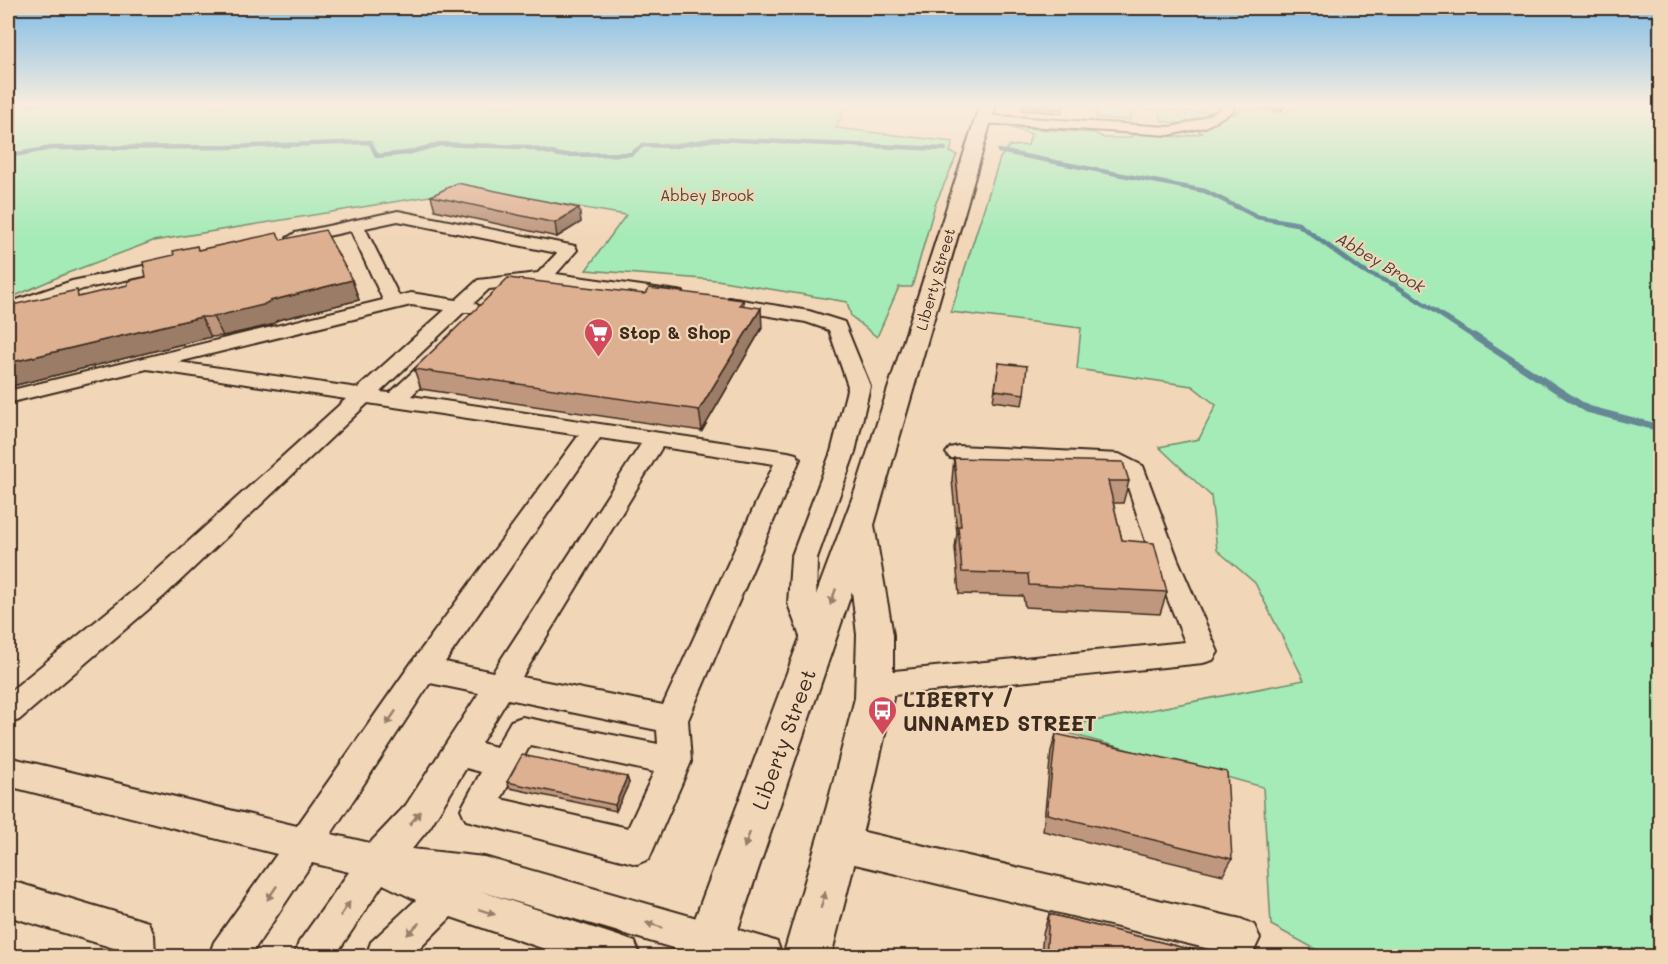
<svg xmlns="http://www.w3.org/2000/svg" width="1668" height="964" font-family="Mali,sans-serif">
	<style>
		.green { fill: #a4ebb7; stroke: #708a6a; stroke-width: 1.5 }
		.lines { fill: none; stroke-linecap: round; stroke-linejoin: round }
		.stream-far2 { stroke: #668895; stroke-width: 4.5 }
		.stream-far1 { stroke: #668895; stroke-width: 5 }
		.stream { stroke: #668895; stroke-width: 7 }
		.minor-casing { stroke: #3b2a1e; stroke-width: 4 }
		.major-casing { stroke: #3b2a1e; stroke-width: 4 }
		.minor { fill: #f2d6b8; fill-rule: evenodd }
		.major { fill: #f2d6b8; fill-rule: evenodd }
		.wall { fill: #bf977e; stroke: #3b2a1e; stroke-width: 1.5 }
		.shaded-wall { fill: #9b7b66; stroke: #3b2a1e; stroke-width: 1.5 }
		.building { fill: #deb092; stroke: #3b2a1e; stroke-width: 1.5 }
		.oneway { fill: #96806b }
		.labels { text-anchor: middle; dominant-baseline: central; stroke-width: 4.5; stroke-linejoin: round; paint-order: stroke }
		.far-park-label { font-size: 15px; fill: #4b4735; stroke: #f2d6b8 }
		.far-street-label { font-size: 15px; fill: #3b2a1e; stroke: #f2d6b8 }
		.far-water-label { font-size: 16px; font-style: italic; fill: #46423c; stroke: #f2d6b8 }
		.poi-label { font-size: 18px; font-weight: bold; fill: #3b2a1e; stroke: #f2d6b8; text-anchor: start }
		.near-poi-label { font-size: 21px; font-weight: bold; fill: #3b2a1e; stroke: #f2d6b8; text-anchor: start }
		.near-street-label { font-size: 21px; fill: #3b2a1e; stroke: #f2d6b8 }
	</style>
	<rect width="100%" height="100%" fill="#f2d6b8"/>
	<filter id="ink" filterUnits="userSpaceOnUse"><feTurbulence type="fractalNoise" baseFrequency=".0167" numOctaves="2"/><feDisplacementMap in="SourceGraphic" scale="12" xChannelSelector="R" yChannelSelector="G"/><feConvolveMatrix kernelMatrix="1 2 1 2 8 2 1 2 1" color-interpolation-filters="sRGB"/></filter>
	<g filter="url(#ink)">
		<!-- green -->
		<g class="green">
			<polygon points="847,104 836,128 953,142 950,152 957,155 935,205 912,287 899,287 877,337 851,316 847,302 717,280 586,270 626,215 473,189 153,241 65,274 8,299 8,105"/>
			<polygon points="1094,104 1158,104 1169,110 1238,114 1241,107 1285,113 1295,104 1660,104 1660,956 1328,956 1271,925 1263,787 1053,729 1304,680 1255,583 1217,550 1211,496 1159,447 1199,439 1216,405 1192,386 1077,369 1081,328 951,312 1000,158 1009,146 1028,145 1031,134 1009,127 1095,133 1104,138 1127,138 1138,134 1180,137 1202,133 1187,124 1162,121 1159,111 1133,107 1130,120 1097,118"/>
		</g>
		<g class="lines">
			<!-- stream-far2 -->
			<g class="stream-far2">
				<polyline points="999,151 1205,191 1239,208"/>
				<polyline points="8,156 51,148 228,147 370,142 377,156 407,153 440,144 525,147 560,155 631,154 643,145 675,146 715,139 945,149"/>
			</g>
			<!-- stream-far1 -->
			<polyline class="stream-far1" points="1236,206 1258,217 1298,224 1361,270 1395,285 1476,338"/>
			<!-- stream -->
			<polyline class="stream" points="1474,336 1587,409 1660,428"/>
			<defs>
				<g id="minor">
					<path d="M1217 104H1229L1235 110 1205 127 1169 135 983 123 977 119 983 115 1169 127C1188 125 1204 118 1221 109Z"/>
					<path d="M398 211 575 246 577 250 556 274 677 291 683 292 686 296 683 300 677 301 543 283 489 289 474 303 482 308 480 312H464L380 392 390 393 434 352H448L451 356 411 396 788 452 796 454 800 459 688 720 691 762 649 859 637 864 466 820 461 809 481 772 466 768 430 827 412 849 484 857 763 937 777 942 782 956H700L480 891 621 937 635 942 640 956H565L451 917 412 956H366L371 942 416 900 383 884 335 956H294L299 942 349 872 312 863 250 956H209L214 942 277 854 8 786V757L297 826 412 662 579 435 368 403 164 596 19 720 8 724V693L144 582 346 399 147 369 8 403V391L383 300 351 231 295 243 287 238 295 233ZM398 221 557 253 538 273 478 280 456 300 411 293 399 296 365 228ZM411 305 445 310 358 388 178 362ZM600 438 641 444 493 672 445 662ZM662 447 774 464 663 705 522 677ZM430 683 479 693 406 805 370 843 331 834ZM508 699 657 730 658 744 522 717 511 721 496 747 481 743ZM530 745 654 772 628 828 501 799Z"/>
					<polygon points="176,259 182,260 185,264 182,268 83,289 39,306 8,313 8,303 72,281"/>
					<polygon points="729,298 809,311 844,322 870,386 855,452 817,558 816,604 831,645 826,653 816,656 806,653 788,604 791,558 831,452 848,386 829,330 806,322 722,308 720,304 722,300"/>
					<polygon points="958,446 1119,454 1143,466 1178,560 1218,652 1213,660 1203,663 874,697 863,694 859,685 863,676 874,673 1185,642 1152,560 1124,475 1114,468 950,458 946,453 950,448"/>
					<polygon points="838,826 1241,919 1254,925 1260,938 1254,951 1239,956 838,860 826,855 820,843 826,831"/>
					<polygon points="8,880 148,922 154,935 155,956 115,956 117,949 8,916"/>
				</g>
				<polygon id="major" points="980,104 996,104 874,525 893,635 893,698 869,806 831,956 783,956 827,806 855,698 857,635 852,591 729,956 681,956 856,488"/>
			</defs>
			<!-- minor casing -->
			<use href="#minor" class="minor-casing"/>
			<!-- major casing -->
			<use href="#major" class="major-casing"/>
			<!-- minor -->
			<use href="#minor" class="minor"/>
			<!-- major -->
			<use href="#major" class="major"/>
		</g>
		<!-- wall -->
		<g class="wall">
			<polygon points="1023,104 1064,104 1062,113 1022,110"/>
			<polygon points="1250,104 1287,104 1281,111 1249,105"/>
			<polygon points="431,196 579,208 581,222 557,237 435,210"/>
			<polygon points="281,240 352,280 359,300 278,320 271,325 223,336 211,337 12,386 8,388 8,306 81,297 117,288 128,285 146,277 174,255 199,250"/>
			<polygon points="645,294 743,300 744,306 762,328 702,431 421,389 414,369"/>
			<polygon points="999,363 1024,394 1022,405 993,401"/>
			<polygon points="954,458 1129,481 1123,503 1113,503 1122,540 1167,592 1160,614 1025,607 1023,596 959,594 955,548 957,533 952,480"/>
			<polygon points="1056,734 1232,859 1223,875 1043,831 1051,751"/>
			<polygon points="627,777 629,783 616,811 510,788 507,782"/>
			<polygon points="1049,914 1220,957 1041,957 1043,934"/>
		</g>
		<!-- shaded-wall -->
		<g class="shaded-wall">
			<polygon points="29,104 41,104 30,106"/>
			<polygon points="1283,104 1287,104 1281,111"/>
			<polygon points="579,208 581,222 557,237 555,223"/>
			<polygon points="352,280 359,300 278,320 271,325 223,336 213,317 270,301"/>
			<polygon points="761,308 762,328 702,431 699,410"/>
			<polygon points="201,317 211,337 12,386 8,388 8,363"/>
			<polygon points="627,777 629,783 616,811 615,805"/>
		</g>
		<!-- building -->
		<g class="building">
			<polygon points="1023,104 1064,104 1063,109 1023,106"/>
			<polygon points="457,183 579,208 555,223 431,196"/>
			<polygon points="325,230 352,280 270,301 263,305 213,317 201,317 8,363 8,306 77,290 78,297 128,285 128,281 146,277 143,262 174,255 173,251 197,246 198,250 277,233 281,240"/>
			<polygon points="508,278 645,294 649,288 674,291 743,300 740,305 761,308 699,410 414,369"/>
			<polygon points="999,363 1027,366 1024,394 995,390"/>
			<polygon points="954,458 1123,462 1129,481 1108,481 1122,540 1154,543 1167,592 1029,585 1028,574 962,572 958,526 961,526"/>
			<polygon points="1056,734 1227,772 1232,859 1047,814"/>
			<polygon points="522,755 627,777 615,805 507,782"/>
			<polygon points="1049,914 1220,957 1046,957"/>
		</g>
		<!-- one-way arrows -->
		<defs><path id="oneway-solid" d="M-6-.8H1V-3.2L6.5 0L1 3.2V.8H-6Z" transform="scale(1.5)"/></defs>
		<g class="oneway">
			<use href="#oneway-solid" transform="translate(833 597) rotate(109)"/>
			<use href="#oneway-solid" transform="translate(391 718) rotate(124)"/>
			<use href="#oneway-solid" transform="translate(415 818) rotate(-52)"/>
			<use href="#oneway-solid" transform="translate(747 840) rotate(110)"/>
			<use href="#oneway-solid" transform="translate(272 893) rotate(124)"/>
			<use href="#oneway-solid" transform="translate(823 900) rotate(-75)"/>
			<use href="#oneway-solid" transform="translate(345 909) rotate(-56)"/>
			<use href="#oneway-solid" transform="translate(487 912) rotate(18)"/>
			<use href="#oneway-solid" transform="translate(654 925) rotate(-163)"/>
			<use href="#oneway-solid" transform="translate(413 929) rotate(135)"/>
		</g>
	</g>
	<!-- sky -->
	<linearGradient id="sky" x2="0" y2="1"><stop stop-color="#7fbce6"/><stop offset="0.44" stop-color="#f9eddf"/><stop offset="1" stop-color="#f9eddf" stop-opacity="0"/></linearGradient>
	<rect width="1668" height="239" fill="url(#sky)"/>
	<!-- icons -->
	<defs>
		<symbol id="supermarket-pin" viewBox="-11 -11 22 30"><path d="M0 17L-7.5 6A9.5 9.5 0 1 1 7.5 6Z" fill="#d1495b" stroke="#f2d6b8"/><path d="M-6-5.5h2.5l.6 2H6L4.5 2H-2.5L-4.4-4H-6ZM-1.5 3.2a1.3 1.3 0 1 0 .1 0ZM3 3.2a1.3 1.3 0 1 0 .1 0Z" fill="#fff"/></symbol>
		<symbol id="bus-pin" viewBox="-11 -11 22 30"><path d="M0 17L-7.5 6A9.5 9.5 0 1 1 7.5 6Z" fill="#d1495b" stroke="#f2d6b8"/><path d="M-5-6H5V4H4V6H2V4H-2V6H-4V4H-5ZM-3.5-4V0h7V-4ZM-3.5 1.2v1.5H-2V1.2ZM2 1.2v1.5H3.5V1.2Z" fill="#fff"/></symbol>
	</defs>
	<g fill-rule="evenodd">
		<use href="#supermarket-pin" x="582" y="316" width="33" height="45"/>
		<use href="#bus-pin" x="866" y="694" width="33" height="45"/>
	</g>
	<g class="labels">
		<!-- far-park labels -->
		<g class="far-park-label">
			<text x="707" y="195">Abbey Brook</text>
		</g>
		<!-- far-street labels -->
		<g class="far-street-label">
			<text transform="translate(935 279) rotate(-74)">Liberty Street</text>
		</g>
		<!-- far-water labels -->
		<g class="far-water-label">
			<text transform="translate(1381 262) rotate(31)">Abbey Brook</text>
		</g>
		<!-- poi labels -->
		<g class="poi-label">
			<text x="619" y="332">Stop &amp; Shop</text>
		</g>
		<!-- near-poi labels -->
		<g class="near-poi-label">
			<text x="903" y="698">LIBERTY /<tspan x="903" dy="24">UNNAMED STREET</tspan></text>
		</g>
		<!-- near-street labels -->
		<g class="near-street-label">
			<text transform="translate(783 739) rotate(-70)">Liberty Street</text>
		</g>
	</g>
	<!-- margin -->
	<rect width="1668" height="964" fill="none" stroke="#f2d6b8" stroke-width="30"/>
	<rect x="15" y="15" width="1638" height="934" fill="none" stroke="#3b2a1e" stroke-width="2" filter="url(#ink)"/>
</svg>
